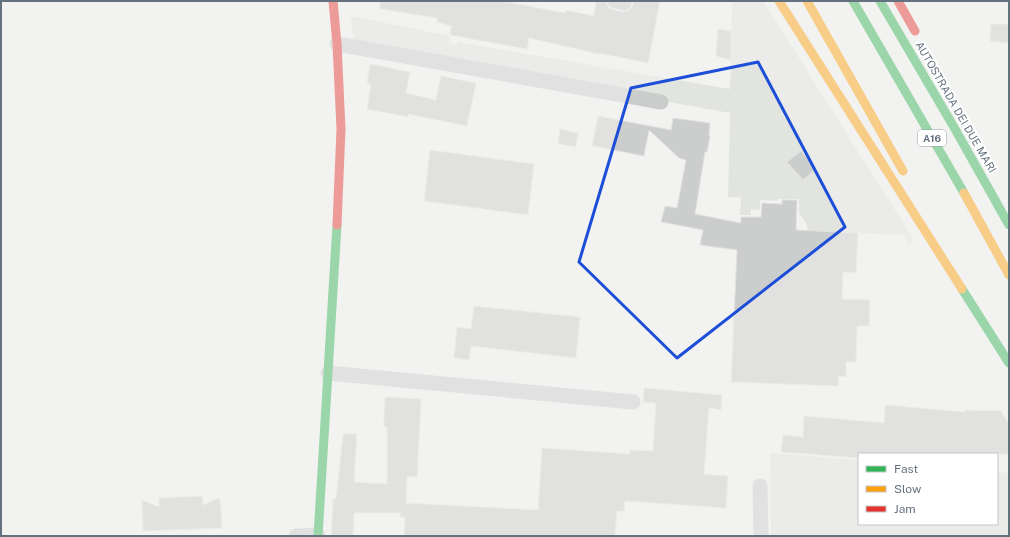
<svg xmlns="http://www.w3.org/2000/svg" width="1010" height="537" font-family="'Public Sans',sans-serif">
	<style>
		.green { fill: #e2e5df }
		.building { fill: #cccdcd; stroke: #e2e2e1 }
		.lines { fill: none; stroke-linecap: round; stroke-linejoin: round }
		.street { stroke: #cbcccc; stroke-width: 15 }
		.fast { stroke: #30b455; stroke-width: 9 }
		.slow { stroke: #ff9f0a; stroke-width: 9 }
		.jam { stroke: #e5322d; stroke-width: 9 }
		.marked { fill: none; stroke: #1d4ed8; stroke-width: 3; stroke-linejoin: round }
		.labels { text-anchor: middle; dominant-baseline: central; stroke-width: 4; stroke-linejoin: round; paint-order: stroke }
		.shield { fill: #fff; stroke: #929ca5; stroke-width: 1 }
		.shield-label { font-size: 10px; font-weight: bold; fill: #64717f }
		.street-label { font-size: 11px; fill: #64717f; stroke: #fff }
	</style>
	<rect width="100%" height="100%" fill="#f2f3f1"/>
	<!-- green -->
	<g class="green">
		<polygon points="732,1 763,1 914,240 909,244 903,235 808,231 806,223 799,213 799,199 778,199 778,201 760,200 760,210 751,209 751,215 740,215 741,198 728,197 730,113 354,46 351,16 450,36 449,43 457,45 458,42 730,89"/>
		<polygon points="770,453 859,460 859,524 997,524 997,472 1009,473 1009,536 771,536"/>
	</g>
	<!-- building -->
	<g class="building">
		<polygon points="380,1 501,1 566,13 566,10 594,16 596,1 606,1 609,8 622,12 627,11 630,9 633,5 633,1 660,1 648,63 599,53 599,54 529,38 527,49 450,35 451,26 437,22 437,18 380,9"/>
		<polygon points="991,24 1009,24 1009,43 990,41"/>
		<polygon points="718,29 731,31 731,60 716,56"/>
		<polygon points="370,64 410,72 406,93 436,100 441,76 476,83 467,126 408,114 408,117 367,109 371,84 367,83"/>
		<polygon points="598,116 671,130 673,118 710,123 709,136 710,136 707,152 705,152 695,214 741,223 741,217 761,217 762,203 782,204 782,200 797,200 796,230 858,233 856,273 843,272 842,299 870,300 869,326 857,326 856,362 846,362 846,377 839,376 838,386 731,382 737,250 700,245 703,230 661,222 665,206 677,208 686,160 679,158 649,130 644,156 592,146"/>
		<polygon points="560,129 578,133 576,147 558,144"/>
		<polygon points="430,150 534,164 528,215 424,201"/>
		<polygon points="801,151 816,169 803,180 787,162"/>
		<polygon points="474,306 580,317 576,358 471,346 469,360 454,358 457,327 471,329"/>
		<polygon points="644,388 722,395 721,410 709,408 704,474 728,476 726,508 625,501 624,511 617,511 615,536 404,536 405,517 400,517 401,513 354,513 353,536 331,536 333,499 336,499 343,434 357,434 354,482 387,484 387,427 384,427 384,419 385,397 421,399 417,477 407,476 406,503 538,510 542,448 630,454 630,450 653,451 656,403 643,402"/>
		<polygon points="885,405 965,412 966,410 1001,411 1009,424 1009,454 859,454 859,458 781,452 783,435 803,437 804,416 884,423"/>
		<polygon points="202,496 203,505 219,498 221,507 222,528 143,531 142,500 159,507 159,498"/>
	</g>
	<g class="lines">
		<!-- street -->
		<g class="street">
			<polyline points="615,1 624,3"/>
			<polyline points="337,44 661,102"/>
			<polyline points="328,373 633,402"/>
			<polyline points="760,486 761,536"/>
			<polyline points="296,536 318,535"/>
		</g>
		<!-- fast -->
		<g class="fast">
			<polyline points="853,1 964,193"/>
			<polyline points="880,1 955,129 1009,225"/>
			<polyline points="962,289 1009,363"/>
			<polyline points="318,536 337,225"/>
		</g>
		<!-- slow -->
		<g class="slow">
			<polyline points="779,1 962,289"/>
			<polyline points="807,1 903,171"/>
			<polyline points="964,193 1009,275"/>
		</g>
		<!-- jam -->
		<g class="jam">
			<polyline points="333,1 337,44 341,129 337,225"/>
			<polyline points="898,1 915,31"/>
		</g>
	</g>
	<!-- marked area -->
	<path d="M0 0H1010V537H0ZM758 62 845 227 677 358 579 262 631 88Z" fill="#f2f3f1" fill-opacity=".55" fill-rule="evenodd"/>
	<path class="marked" d="M758 62 845 227 677 358 579 262 631 88Z"/>
	<g class="labels">
		<!-- shield labels -->
		<rect class="shield" x="918" y="130" width="28" height="16" rx="3"/>
		<g class="shield-label">
			<text x="932" y="138">A16</text>
		</g>
		<!-- street labels -->
		<g class="street-label">
			<text transform="translate(956 107) rotate(60)">AUTOSTRADA DEI DUE MARI</text>
		</g>
	</g>
	<!-- border -->
	<rect width="1010" height="537" fill="none" stroke="#64717f" stroke-width="4"/>
	<!-- legend -->
	<rect x="858" y="453" width="140" height="72" fill="#ffffff" stroke="#c1c6cc"/>
	<rect x="866" y="466" width="20" height="6" fill="#30b455" stroke="#c1c6cc"/>
	<text x="894" y="473" font-size="12" fill="#64717f">Fast</text>
	<rect x="866" y="486" width="20" height="6" fill="#ff9f0a" stroke="#c1c6cc"/>
	<text x="894" y="493" font-size="12" fill="#64717f">Slow</text>
	<rect x="866" y="506" width="20" height="6" fill="#e5322d" stroke="#c1c6cc"/>
	<text x="894" y="513" font-size="12" fill="#64717f">Jam</text>
</svg>
